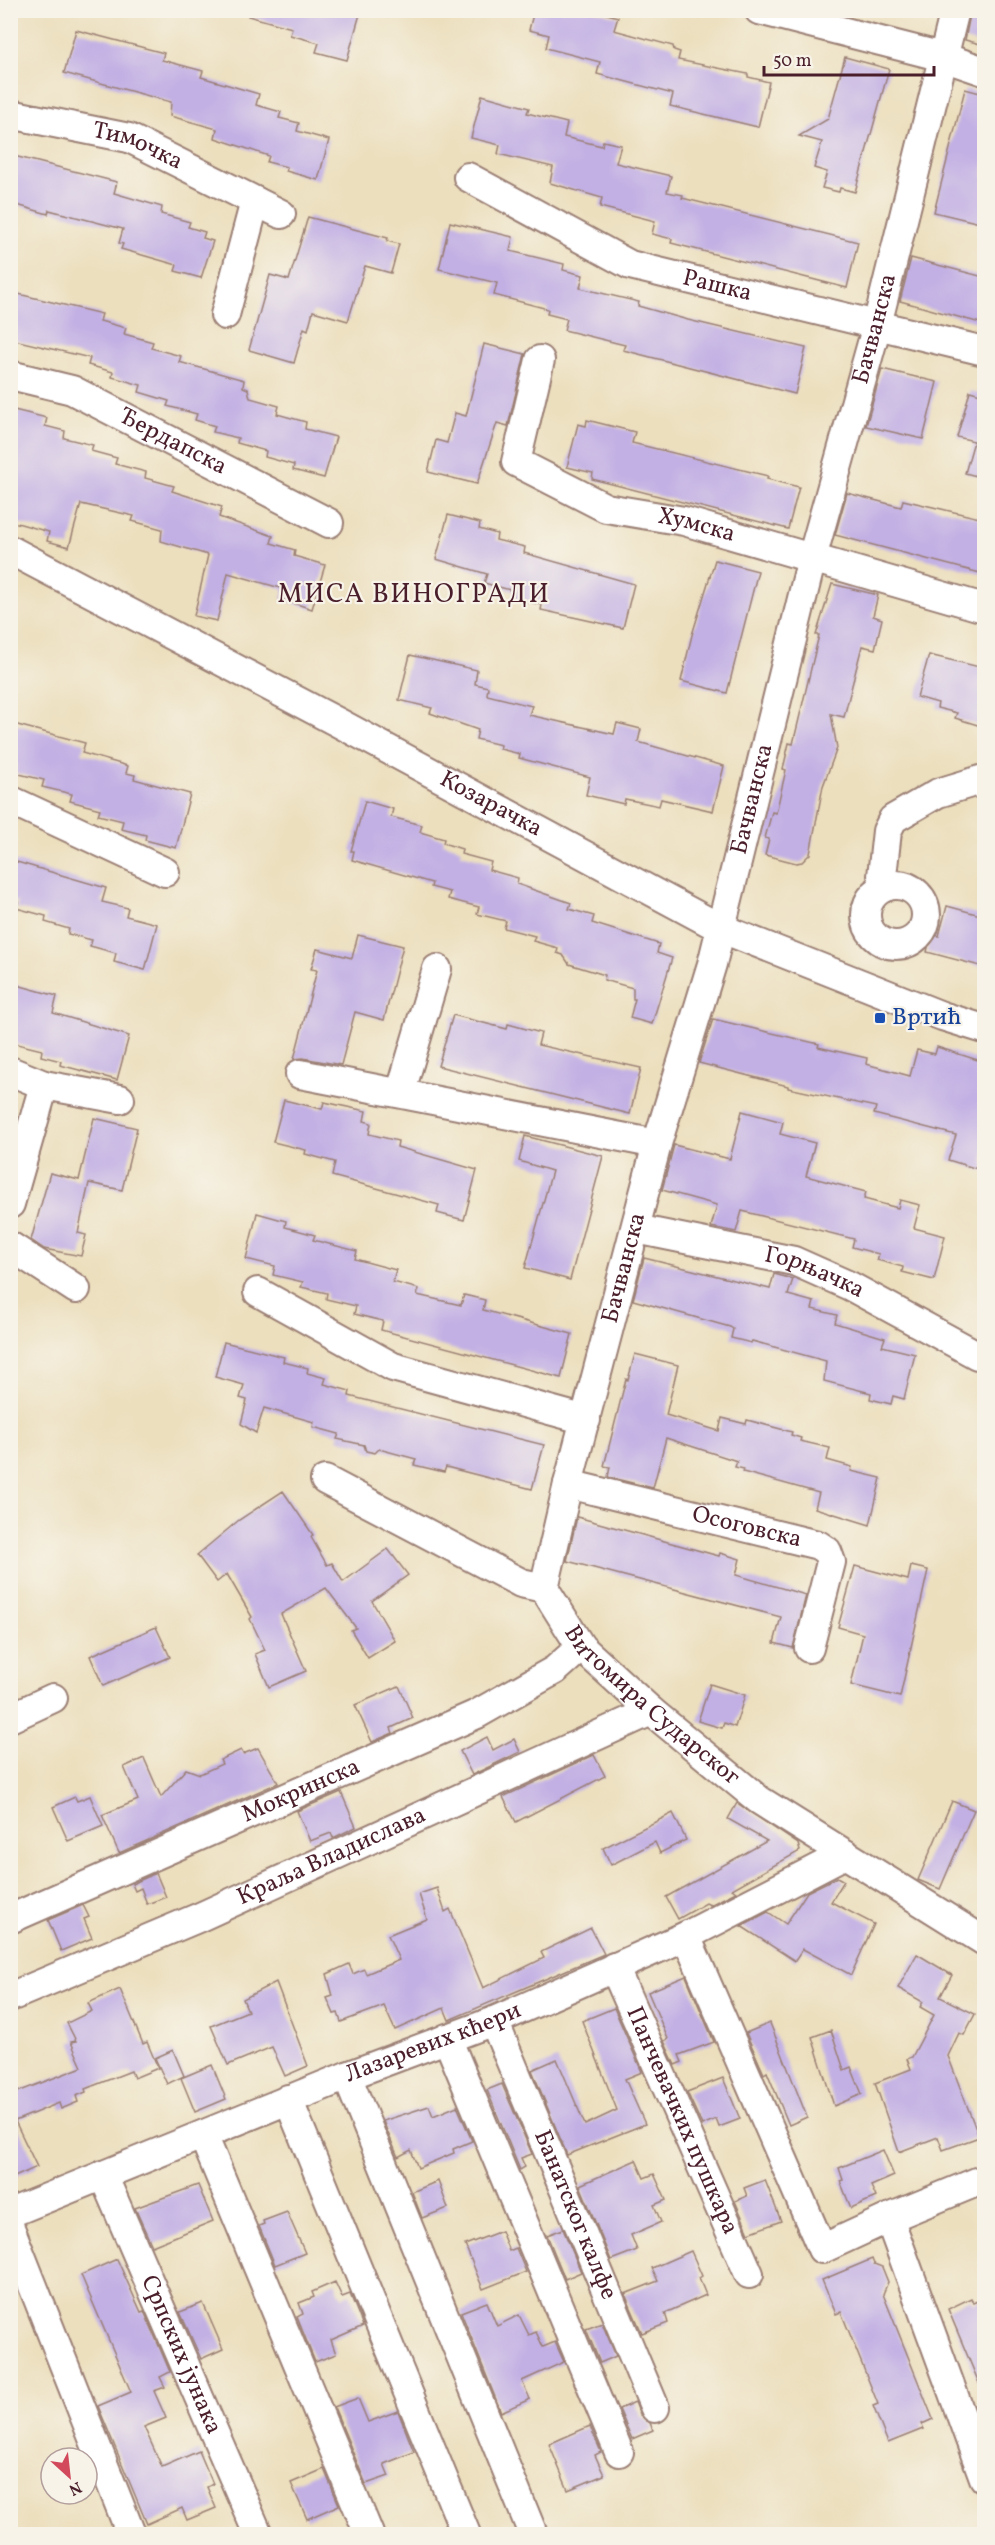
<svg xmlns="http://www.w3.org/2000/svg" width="995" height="2545" font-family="Vollkorn,serif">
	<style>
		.building { fill: #c2b0e4 }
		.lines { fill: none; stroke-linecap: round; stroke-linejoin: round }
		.minor-casing { stroke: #9b7f74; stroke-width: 32 }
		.minor { stroke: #fff; stroke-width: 28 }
		.transit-dot { fill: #1a4fb4; stroke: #f7f3e8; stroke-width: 2 }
		.labels { text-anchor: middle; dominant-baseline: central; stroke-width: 4.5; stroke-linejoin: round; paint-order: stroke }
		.street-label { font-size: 24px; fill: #4a1f2b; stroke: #f7f3e8 }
		.transit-label { font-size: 24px; fill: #164399; stroke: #f7f3e8; text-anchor: start }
		.quarter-label { font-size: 27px; letter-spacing: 1.5px; fill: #4a1f2b; stroke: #f7f3e8 }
	</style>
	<rect width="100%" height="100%" fill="#f7f3e8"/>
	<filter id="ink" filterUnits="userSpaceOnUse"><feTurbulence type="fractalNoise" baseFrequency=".0167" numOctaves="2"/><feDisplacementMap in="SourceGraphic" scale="12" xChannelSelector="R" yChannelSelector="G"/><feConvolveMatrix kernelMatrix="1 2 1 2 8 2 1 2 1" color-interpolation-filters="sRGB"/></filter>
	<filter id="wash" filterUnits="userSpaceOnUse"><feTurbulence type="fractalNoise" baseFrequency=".008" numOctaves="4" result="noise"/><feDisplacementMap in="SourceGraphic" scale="24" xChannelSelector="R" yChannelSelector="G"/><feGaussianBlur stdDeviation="1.35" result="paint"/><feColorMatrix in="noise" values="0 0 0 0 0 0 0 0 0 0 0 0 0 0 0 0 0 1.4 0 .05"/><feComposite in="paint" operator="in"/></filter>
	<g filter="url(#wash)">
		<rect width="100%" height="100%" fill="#ecdfbe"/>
		<g id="blocks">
			<!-- building -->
			<g class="building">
				<polygon points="249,10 348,11 360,14 347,60 316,52 319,43 290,35 292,28 248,16"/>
				<polygon points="534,10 593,10 618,17 614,30 673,46 674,50 680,52 678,60 748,74 748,77 769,82 758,127 670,106 673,94 597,74 600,62 546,48 549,35 529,30"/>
				<polygon points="971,10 984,10 984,45 965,40"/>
				<polygon points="76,30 164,53 162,60 203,71 201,77 259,94 256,105 281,112 279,118 299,123 297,131 329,140 318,180 286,171 287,167 267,162 269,156 215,138 217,129 170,116 171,102 64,73"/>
				<polygon points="845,57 889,69 855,192 840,188 839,192 822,188 827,172 814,168 822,142 799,136 828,119"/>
				<polygon points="965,89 984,94 984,224 934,212"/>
				<polygon points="482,95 529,108 527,113 567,123 564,137 602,146 603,141 621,145 616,163 671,176 667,192 683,195 682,198 858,242 847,288 671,243 672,239 652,234 655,221 600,207 602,198 550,183 553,167 498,154 500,145 471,138"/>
				<polygon points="10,155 117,182 114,193 162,207 161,214 190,222 188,227 205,232 203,238 213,241 201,278 175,271 177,265 121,249 123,244 119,243 123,229 49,210 48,214 10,203"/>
				<polygon points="308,217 388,238 387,241 399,244 391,273 365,266 348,321 313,311 308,330 304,328 294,363 249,350 270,275 289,280"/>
				<polygon points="450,222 513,237 510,251 564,264 563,270 583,275 580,288 639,302 638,306 688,320 806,348 795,394 623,350 625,345 564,330 567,319 547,314 548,309 494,295 497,283 439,269"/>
				<polygon points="911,258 984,277 984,324 900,301"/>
				<polygon points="10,292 102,314 100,321 126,328 124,334 153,342 151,348 181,356 179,362 244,380 243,387 248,389 250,398 279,406 277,414 306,422 305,429 336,437 324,478 293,470 294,465 265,457 266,451 237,443 238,438 213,432 215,426 195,420 197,414 167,406 169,401 139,392 141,385 112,377 113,372 88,365 90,358 10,339"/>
				<polygon points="484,344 525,354 508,426 497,423 477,484 428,472 436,440 447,443 455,413 466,416"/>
				<polygon points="882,369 937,382 923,439 866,426"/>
				<polygon points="970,391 984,395 984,478 965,473 974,441 957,437"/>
				<polygon points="10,409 47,418 45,426 65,431 64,438 93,445 91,451 117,458 115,464 146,472 145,478 174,486 172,491 222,507 219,517 273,536 271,543 295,550 294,556 325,565 312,609 281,599 284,589 228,573 217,621 194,616 208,555 161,541 162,529 132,521 134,516 81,504 69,547 47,541 49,532 10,521"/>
				<polygon points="587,420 635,432 632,443 768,476 767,479 799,487 788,529 592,479 593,473 567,467 578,424 586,426"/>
				<polygon points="847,493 901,507 903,500 984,519 984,574 835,535"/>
				<polygon points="448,515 480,523 479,529 497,534 496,540 525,547 524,553 634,584 623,628 541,610 542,605 512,598 514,591 484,583 487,574 436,559"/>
				<polygon points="715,560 758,571 727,693 681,681 692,635"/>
				<polygon points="832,584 878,595 873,616 882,619 875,649 862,646 844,717 831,714 837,748 823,786 810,854 802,862 796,863 765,855 769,839 765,838 772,812 776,813 786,770 783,769 789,743 793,744 819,635 816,635"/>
				<polygon points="410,655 477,670 475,684 488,687 487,695 532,706 529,715 614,734 617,723 641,729 638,742 724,766 713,811 661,799 659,806 625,799 624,804 586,795 590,777 519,758 520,754 500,749 501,745 476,739 478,730 430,713 432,708 399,700"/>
				<polygon points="929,655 984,668 984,727 955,718 957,713 937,708 938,703 917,697"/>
				<polygon points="10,723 85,743 82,753 128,766 126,773 135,775 134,779 190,794 176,848 145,840 146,835 121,829 123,821 98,815 100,809 70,801 72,794 42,787 44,780 15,773 17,764 10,763"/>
				<polygon points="365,801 393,809 391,817 422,825 420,832 444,839 443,843 462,849 461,854 491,862 489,870 518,878 517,884 571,903 569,909 594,916 592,923 659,944 657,953 672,958 652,1024 630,1018 635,999 633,999 633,988 604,980 605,975 569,964 563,955 557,953 558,948 533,941 535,936 504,928 506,921 477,914 479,907 448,899 450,892 431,887 432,883 352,860 354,851 351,851"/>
				<polygon points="10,860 106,888 102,902 128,908 126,916 157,924 145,970 114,962 116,953 90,946 92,940 68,934 69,929 45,922 46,916 16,908 18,902 10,900"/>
				<polygon points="947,906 984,916 984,967 927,952 931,934 939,936"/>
				<polygon points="358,935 403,946 384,1020 355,1012 341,1065 303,1058 294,1059 317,970 311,969 317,949 352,958"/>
				<polygon points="10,983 57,996 53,1013 129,1036 117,1080 60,1065 61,1061 41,1056 42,1050 13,1043 16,1030 10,1029"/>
				<polygon points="453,1015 507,1029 508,1024 541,1033 538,1045 641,1068 630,1114 438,1066"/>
				<polygon points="713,1019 819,1044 818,1047 867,1058 866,1064 910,1076 917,1050 935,1054 937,1047 984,1062 984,1171 948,1160 956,1135 874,1114 876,1107 788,1088 788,1086 699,1063"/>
				<polygon points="284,1100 322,1109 324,1102 366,1111 364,1121 371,1123 369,1134 398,1141 397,1147 477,1170 464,1220 437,1213 439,1205 332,1176 335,1162 305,1154 306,1150 273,1142"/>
				<polygon points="742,1111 783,1122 780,1134 815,1143 806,1176 866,1192 864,1199 898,1208 900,1200 920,1205 914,1228 945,1236 934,1280 902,1272 903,1267 877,1260 879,1254 852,1247 854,1239 742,1211 736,1232 711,1227 717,1205 662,1190 674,1145 730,1159"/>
				<polygon points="94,1118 137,1128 122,1190 89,1183 78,1233 86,1235 81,1256 44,1249 31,1240 50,1173 79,1180"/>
				<polygon points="525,1136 603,1156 570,1280 525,1268 552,1171 519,1161"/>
				<polygon points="257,1213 286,1221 285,1227 315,1235 313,1240 357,1251 355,1259 396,1270 393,1282 419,1289 417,1295 461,1305 464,1295 485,1300 483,1310 572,1334 561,1378 381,1330 383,1321 354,1314 356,1306 326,1299 327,1293 301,1287 303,1282 273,1275 275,1266 246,1259"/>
				<polygon points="644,1258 770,1289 774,1274 793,1279 788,1295 814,1302 812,1309 837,1315 835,1323 885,1338 882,1346 915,1354 904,1399 893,1396 891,1404 870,1399 871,1393 824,1381 826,1361 752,1341 751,1343 731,1338 733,1329 730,1327 633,1300"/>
				<polygon points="224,1342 284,1357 283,1362 308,1368 307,1373 326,1378 324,1384 350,1391 349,1396 544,1445 532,1489 446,1467 444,1472 414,1465 416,1459 379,1449 375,1453 366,1451 364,1445 337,1439 339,1434 313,1427 314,1422 264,1408 256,1433 241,1424 247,1400 240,1398 244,1385 215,1377"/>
				<polygon points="635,1354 678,1365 666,1415 719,1431 722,1418 746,1424 747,1420 792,1432 791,1435 801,1438 800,1441 830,1448 827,1460 852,1467 851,1471 881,1478 870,1525 815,1508 819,1493 743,1472 744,1469 735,1467 737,1461 666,1438 653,1488 608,1477 610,1467 604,1466 626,1379 628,1380"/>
				<polygon points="283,1491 313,1535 311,1537 327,1565 332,1563 343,1582 388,1549 408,1575 372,1601 395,1641 368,1658 351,1630 356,1628 326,1588 281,1614 306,1671 269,1687 255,1654 265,1650 250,1619 252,1617 227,1574 217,1582 197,1555 239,1520"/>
				<polygon points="577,1517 719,1556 720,1553 740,1559 736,1575 806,1595 793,1648 774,1643 781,1617 567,1561"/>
				<polygon points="855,1566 908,1580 911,1566 928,1570 900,1697 851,1685 863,1634 838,1627"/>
				<polygon points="156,1627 170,1657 103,1686 90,1656"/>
				<polygon points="710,1684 745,1695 735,1727 724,1723 722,1728 698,1721"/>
				<polygon points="399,1686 413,1718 391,1728 393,1733 372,1742 355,1705"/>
				<polygon points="487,1737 493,1750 514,1739 520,1752 472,1775 460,1751"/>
				<polygon points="258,1748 278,1783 119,1853 102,1815 138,1800 124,1767 144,1758 161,1797 186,1769 200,1774 222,1764 220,1760 241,1750 243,1754"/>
				<polygon points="594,1755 605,1776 516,1822 503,1797"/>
				<polygon points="341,1792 356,1827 333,1838 331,1833 310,1841 297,1811"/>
				<polygon points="90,1796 103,1826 68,1841 53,1807 75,1797 77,1801"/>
				<polygon points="952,1801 974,1810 940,1889 918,1880"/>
				<polygon points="737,1803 798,1844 800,1851 732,1889 736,1892 710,1905 706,1903 678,1919 666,1897 767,1841 728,1819"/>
				<polygon points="673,1813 686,1840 660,1853 655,1842 611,1865 603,1848"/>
				<polygon points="156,1873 166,1897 147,1904 141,1888 135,1891 132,1884"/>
				<polygon points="837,1877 844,1881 831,1902 874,1924 851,1975 803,1949 795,1961 741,1926 768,1912 786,1924 807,1892"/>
				<polygon points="437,1888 445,1912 450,1909 483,1988 544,1958 541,1952 591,1928 604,1954 449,2020 444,2008 395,2030 384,2006 341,2022 338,2013 334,2014 327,1998 333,1996 327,1974 349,1964 353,1974 364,1969 366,1974 399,1960 388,1935 427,1919 419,1894"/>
				<polygon points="83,1905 89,1917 84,1919 92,1938 61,1951 48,1920"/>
				<polygon points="917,1954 952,1975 940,1997 975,2014 964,2035 959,2033 948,2056 979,2137 943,2150 938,2137 899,2152 875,2083 911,2069 907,2059 912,2057 934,2015 920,2007 923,2002 898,1988"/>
				<polygon points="686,1976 714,2042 679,2055 682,2062 675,2065 664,2041 668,2039 648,1992"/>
				<polygon points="276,1982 308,2066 285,2076 272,2047 228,2065 211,2026 248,2011 243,1999"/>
				<polygon points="120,1989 143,2044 147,2042 158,2068 134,2078 131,2071 85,2089 86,2092 76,2096 78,2102 61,2109 59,2103 15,2121 37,2167 10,2179 10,2095 82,2067 71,2042 76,2041 67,2023 92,2011 88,2003"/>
				<polygon points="614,2008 642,2072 625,2079 645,2124 567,2155 532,2070 557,2059 585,2125 617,2110 582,2021"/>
				<polygon points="770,2023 807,2117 789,2125 767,2072 764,2074 746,2033"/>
				<polygon points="831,2030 844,2070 851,2067 862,2094 834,2106 812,2037"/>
				<polygon points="173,2050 184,2076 167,2084 155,2058"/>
				<polygon points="212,2065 226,2099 195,2112 181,2078"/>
				<polygon points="723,2078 740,2119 719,2127 716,2119 702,2125 687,2092"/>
				<polygon points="502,2084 532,2154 521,2158 525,2167 520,2170 487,2090"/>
				<polygon points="429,2106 433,2116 457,2106 472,2141 453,2149 454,2153 418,2168 411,2150 398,2157 383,2121"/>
				<polygon points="883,2150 894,2176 871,2186 876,2197 851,2208 840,2181 843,2180 839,2168"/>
				<polygon points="636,2160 644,2178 654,2174 666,2200 654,2205 661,2222 631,2235 637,2250 611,2260 580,2185"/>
				<polygon points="765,2180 781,2221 749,2233 735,2201 747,2196 744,2188"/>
				<polygon points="438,2181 448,2208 422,2218 412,2192"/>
				<polygon points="198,2185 213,2221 152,2246 135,2208"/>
				<polygon points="287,2212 305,2253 275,2265 259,2226 264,2224 263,2221"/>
				<polygon points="563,2229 581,2272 565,2279 547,2235"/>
				<polygon points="501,2231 509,2251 516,2248 526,2272 483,2289 465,2245"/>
				<polygon points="691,2251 702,2276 699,2278 706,2295 665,2313 668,2323 642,2333 625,2294 658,2281 652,2268"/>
				<polygon points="117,2259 141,2312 144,2311 170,2372 160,2377 165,2387 154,2391 166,2418 144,2427 162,2467 199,2451 213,2484 207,2487 216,2508 187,2520 182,2508 147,2524 98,2406 131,2392 81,2275"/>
				<polygon points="872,2259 874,2264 882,2267 888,2282 883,2294 933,2419 922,2424 923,2429 888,2443 873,2406 878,2404 841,2312 836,2314 822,2280"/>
				<polygon points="335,2282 342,2297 350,2294 363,2326 331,2340 336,2354 315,2362 297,2317 303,2314 299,2303 314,2297 312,2292"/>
				<polygon points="971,2298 973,2303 984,2298 984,2395 948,2309"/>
				<polygon points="487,2302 497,2326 519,2315 529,2335 536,2332 543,2347 555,2342 564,2362 522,2381 530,2399 501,2412 461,2312"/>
				<polygon points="203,2303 223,2349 201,2359 180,2312"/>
				<polygon points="602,2323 616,2356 600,2363 586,2329"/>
				<polygon points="358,2398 368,2422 398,2411 414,2452 384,2464 389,2476 366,2484 334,2407"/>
				<polygon points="635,2402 640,2415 650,2423 653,2430 632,2439 619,2409"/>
				<polygon points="590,2426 601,2452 595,2455 604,2475 568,2490 549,2444"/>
				<polygon points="324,2469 339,2505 307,2519 291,2483"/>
			</g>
		</g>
	</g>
	<g filter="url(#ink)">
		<use href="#blocks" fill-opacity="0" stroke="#9b7f74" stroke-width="1.5"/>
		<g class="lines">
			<defs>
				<g id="minor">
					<polyline points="759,10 943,57 984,71"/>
					<path id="s1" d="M10 114 129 138 281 214"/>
					<path id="s2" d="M468 177 630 265 984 351"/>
					<polyline points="225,315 255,201"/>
					<path id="s3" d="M540 360 516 462 606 508 684 521 984 608"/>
					<path id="s4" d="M10 375 72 390 329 523"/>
					<path id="s5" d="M10 550 341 724 720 928 942 1016 984 1029"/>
					<polyline points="10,800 165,872"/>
					<circle cx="896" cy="915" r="30"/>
					<polyline points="888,886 882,876 887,831 893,819 938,793 984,779"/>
					<polyline points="10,1071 44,1085 120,1099"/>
					<polyline points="300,1074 657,1144"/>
					<polyline points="401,1091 437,969"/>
					<polyline points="10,1204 44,1085"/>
					<path id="s6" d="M636 1229 794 1261 850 1286 977 1355"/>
					<polyline points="10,1246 76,1289"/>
					<polyline points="258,1292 393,1367 586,1420"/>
					<path id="s7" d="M325 1480 521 1583 544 1588 581 1647 651 1711 759 1800 984 1941"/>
					<path id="s8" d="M568 1484 818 1545 827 1551 831 1562 809 1648"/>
					<path id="s9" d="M544 1588 568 1484 657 1144 712 964 812 558 877 325 955 10"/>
					<polyline points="10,1718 53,1698"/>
					<path id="s10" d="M10 1919 477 1714 555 1670 581 1647"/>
					<polyline points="686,1936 822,2249 889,2218 984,2478"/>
					<path id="s11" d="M614 1967 749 2274"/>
					<path id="s12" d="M10 1997 200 1917 651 1711"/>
					<path id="s13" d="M494 2021 655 2408"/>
					<polyline points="447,2038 619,2452"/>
					<polyline points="347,2076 533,2534"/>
					<polyline points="288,2099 466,2534"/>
					<polyline points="203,2135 369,2534"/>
					<path id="s14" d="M103 2175 258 2534"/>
					<path id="s15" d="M10 2213 347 2076 494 2021 686 1936 845 1854"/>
					<polyline points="889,2218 984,2179"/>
					<polyline points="10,2228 131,2534"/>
				</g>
			</defs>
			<!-- minor casing -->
			<use href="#minor" class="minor-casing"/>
			<!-- minor -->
			<use href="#minor" class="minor"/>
		</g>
	</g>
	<!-- markers -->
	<rect class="transit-dot" x="874" y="1012" width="12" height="12" rx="3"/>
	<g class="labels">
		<!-- street labels -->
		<g class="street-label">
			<text stroke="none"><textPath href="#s1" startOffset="132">Тимочка</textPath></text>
			<text stroke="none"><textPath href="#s2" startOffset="274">Рашка</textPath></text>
			<text stroke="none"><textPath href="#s9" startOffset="1302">Бачванска</textPath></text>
			<text stroke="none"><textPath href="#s4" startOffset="177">Ђердапска</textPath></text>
			<text stroke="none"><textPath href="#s3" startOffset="298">Хумска</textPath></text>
			<text stroke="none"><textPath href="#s9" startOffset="816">Бачванска</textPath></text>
			<text stroke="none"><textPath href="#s5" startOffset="544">Козарачка</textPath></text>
			<text stroke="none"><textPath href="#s9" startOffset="330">Бачванска</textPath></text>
			<text stroke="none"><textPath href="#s6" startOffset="184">Горњачка</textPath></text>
			<text stroke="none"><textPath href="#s8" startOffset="184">Осоговска</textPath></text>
			<text stroke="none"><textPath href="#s7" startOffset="406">Витомира Сударског</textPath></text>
			<text stroke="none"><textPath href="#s10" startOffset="318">Мокринска</textPath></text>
			<text stroke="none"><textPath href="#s12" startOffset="351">Краља Владислава</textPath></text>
			<text stroke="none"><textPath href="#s15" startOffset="456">Лазаревих кћери</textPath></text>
			<text stroke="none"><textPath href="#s11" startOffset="168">Панчевачких пушкара</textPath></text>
			<text stroke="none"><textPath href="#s13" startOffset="210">Банатског калфе</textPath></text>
			<text stroke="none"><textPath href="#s14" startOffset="196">Српских јунака</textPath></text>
		</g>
		<!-- transit labels -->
		<g class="transit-label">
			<text x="892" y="1018">Вртић</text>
		</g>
		<!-- quarter labels -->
		<g class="quarter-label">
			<text x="414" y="595">МИСА ВИНОГРАДИ</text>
		</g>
	</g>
	<!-- margin -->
	<rect width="995" height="2545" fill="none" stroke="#f7f3e8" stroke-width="36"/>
	<!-- north arrow -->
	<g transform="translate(69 2476) rotate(153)"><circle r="28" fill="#f7f3e8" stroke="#b29e9c" stroke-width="1.5"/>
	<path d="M0-4.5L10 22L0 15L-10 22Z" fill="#d1495b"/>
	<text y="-9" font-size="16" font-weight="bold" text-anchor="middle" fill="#4a1f2b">N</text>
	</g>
	<!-- scale -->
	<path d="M764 66v9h170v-9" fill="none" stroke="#4a1f2b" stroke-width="3"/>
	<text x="773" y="66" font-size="18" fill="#4a1f2b" stroke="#f7f3e8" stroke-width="4.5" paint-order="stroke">50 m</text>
</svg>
